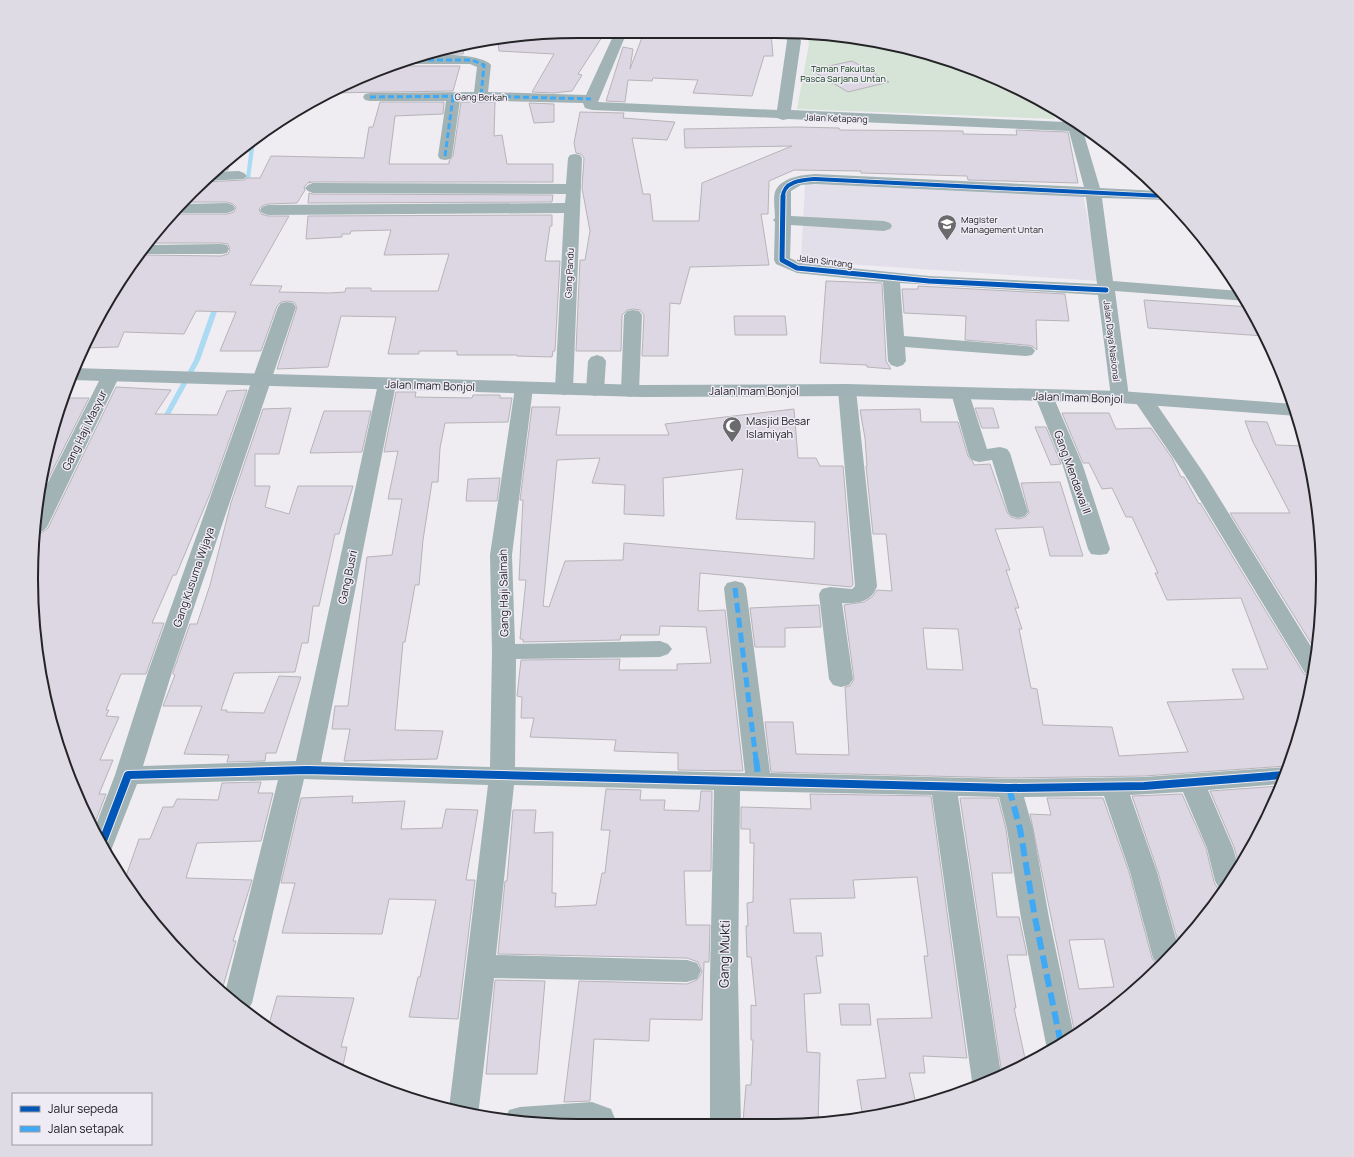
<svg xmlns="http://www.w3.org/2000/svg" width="1354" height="1157" font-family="Manrope,sans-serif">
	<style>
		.built { fill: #e3dfea }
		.green { fill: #d5e4d6 }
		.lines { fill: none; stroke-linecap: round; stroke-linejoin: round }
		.stream { fill: #abdbf3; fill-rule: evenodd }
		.building { fill: #ddd7e4; stroke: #b6b4b8; fill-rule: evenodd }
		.minor { fill: #a1b3b5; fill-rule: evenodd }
		.major { fill: #a1b2b6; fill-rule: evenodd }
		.quiet-far2 { stroke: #3fa9f5; stroke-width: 3; stroke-dasharray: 6 3; stroke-linecap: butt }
		.quiet-far1 { stroke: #3fa9f5; stroke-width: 5; stroke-dasharray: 10 5; stroke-linecap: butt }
		.quiet { stroke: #3fa9f5; stroke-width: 6; stroke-dasharray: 13 6; stroke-linecap: butt }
		.cycleway-far2-casing { stroke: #eeebf4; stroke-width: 5.5 }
		.cycleway-far1-casing { stroke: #eeebf4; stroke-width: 7 }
		.cycleway-casing { stroke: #eeebf4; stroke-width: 10 }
		.cycleway-far2 { stroke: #0057b8; stroke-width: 4 }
		.cycleway-far1 { stroke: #0057b8; stroke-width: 5 }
		.cycleway { stroke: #0057b8; stroke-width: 8 }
		.labels { text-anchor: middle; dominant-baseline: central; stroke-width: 3; stroke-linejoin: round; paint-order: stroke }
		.far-park-label { font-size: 9px; fill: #104317; stroke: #eeebf4 }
		.far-street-label { font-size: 9px; fill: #242326; stroke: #eeebf4 }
		.far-poi-label { font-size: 9px; fill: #242326; stroke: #eeebf4; text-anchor: start }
		.street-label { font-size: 11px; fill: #242326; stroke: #eeebf4 }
		.poi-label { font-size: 11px; fill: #242326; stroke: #eeebf4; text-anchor: start }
		.near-street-label { font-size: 13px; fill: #242326; stroke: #eeebf4 }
		.rim { fill: none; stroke: #242326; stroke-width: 2 }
	</style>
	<rect width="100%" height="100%" fill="#efedf2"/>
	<!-- built -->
	<polygon class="built" points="805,184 1083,194 1099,281 801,261"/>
	<!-- green -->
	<polygon class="green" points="807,35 847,36 951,60 1018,88 1048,106 1055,119 797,109 809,44"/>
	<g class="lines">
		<!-- stream -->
		<g class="stream">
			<polygon points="255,142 249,186 247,187 245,186 250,145"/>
			<polygon points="217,301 220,303 200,360 166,422 165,423 161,423 160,422 194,360 214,303"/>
		</g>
	</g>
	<!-- building -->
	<g class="building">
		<polygon points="578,31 606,31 578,74 582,75 572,91 554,93 532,92 554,54 499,51 498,42"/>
		<polygon points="702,33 771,34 773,56 764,56 752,96 693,93 698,80 653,78 652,81 628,80 625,102 606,101 623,47 633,49 630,69 643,35 702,38"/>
		<polygon points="465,46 463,54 427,54 437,50"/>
		<polygon points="852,61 889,82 848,92 811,70"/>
		<polygon points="404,62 410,66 460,66 453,91 327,93 336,88"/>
		<polygon points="380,102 444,102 443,114 395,116 389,164 449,164 449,161 453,156 461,102 495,102 494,136 502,135 507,164 553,164 553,182 313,182 309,183 310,181 304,187 305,190 297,203 268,204 262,206 259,209 261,214 268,216 289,216 250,285 282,286 279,292 329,293 345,292 346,288 371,288 371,291 438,291 449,254 384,255 391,230 351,231 350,234 342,234 342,237 306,239 308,216 552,215 552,226 550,226 545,261 560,261 555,351 553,351 552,357 517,356 517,355 457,355 457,351 419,351 419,354 388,354 396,317 341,316 328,367 277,369 297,307 294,302 287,301 281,302 277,306 261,351 220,351 236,312 196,311 184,334 124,332 118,347 84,348 123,274 140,255 221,256 228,254 230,250 228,244 221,243 150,243 176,214 227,214 234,212 236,207 233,204 227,202 186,202 204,182 244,180 247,178 260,178 271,156 364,158 369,127 373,127"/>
		<polygon points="529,103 554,104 554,122 534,123"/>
		<polygon points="580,112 624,113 623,118 675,122 667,140 632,138 643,194 650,194 653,221 699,221 702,183 792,146 685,148 684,129 796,127 839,128 840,130 963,131 963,134 1017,135 1016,130 1068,132 1078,183 968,180 967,176 861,173 861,171 794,170 769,181 768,214 761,214 769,265 690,267 680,304 670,303 668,356 642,356 644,315 640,310 633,309 627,310 622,315 621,351 576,351 580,260 585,260 590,231 582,188 584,158 581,154 576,153 574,143"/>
		<polygon points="231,158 228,170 214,170 218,167"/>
		<polygon points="309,193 313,194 553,195 552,202 308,203"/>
		<polygon points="826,281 882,283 886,361 891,369 867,367 867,365 820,363"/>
		<polygon points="918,286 1065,294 1069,321 1036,320 1037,350 1032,346 1026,345 965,340 966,316 904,313 902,289 918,289"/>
		<polygon points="1144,300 1251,307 1264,336 1148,328"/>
		<polygon points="734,316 785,316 787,335 735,335"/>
		<polygon points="116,387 171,390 155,414 217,415 227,391 247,390 210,494 176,575 173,575 152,623 164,623 146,674 121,674 106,710 109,710 106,716 119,717 100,760 113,760 99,794 106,794 93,828 60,755 36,650 36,534 43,532 48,528"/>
		<polygon points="396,392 416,392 415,397 472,398 473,395 500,395 500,398 512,398 508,422 445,423 440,448 438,482 432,482 423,540 419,585 415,585 405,642 403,642 395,730 443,731 437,759 344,761 350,729 332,729 335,706 348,706 367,557 392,555 402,499 388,499 398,451 384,452"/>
		<polygon points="65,398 89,398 38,499 39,493"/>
		<path d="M532 407H560L556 435H669L665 424 794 409 798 458H816L820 466H843L853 585 851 587 700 573 698 611 725 610 743 771 678 770V753L614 751 616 740 530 737 534 718H521L522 697 517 696 521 660 620 659 619 670H677V664L711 663 706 627 660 626 659 635H621L620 640 523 642V639H520L526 580H519L523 500H520ZM600 458 592 483 625 485 624 514 664 516 663 478 743 469 736 519 815 522 814 559 624 543 623 560 565 561 549 607 543 606 557 460Z"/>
		<polygon points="291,408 279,454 255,454 255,486 270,486 265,507 289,514 298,486 353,486 339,534 335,534 319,606 313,606 308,643 302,643 295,672 234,673 221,710 227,710 226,712 264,713 279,676 301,677 276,753 266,753 265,761 227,762 229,755 184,754 202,706 163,706 175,675 173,674 173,672 190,624 197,624 210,585 231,503 263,409"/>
		<polygon points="975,408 993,408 999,428 982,428"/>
		<path d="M920 409 921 422H958L968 456 973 462 974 465 990 464 1007 512 1011 517 1018 519 1025 517 1029 513 1021 483 1060 482 1083 556H1050L1043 527 995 529 1010 570H1006L1019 608H1015L1022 629H1019L1031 688 1037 689 1043 725 1112 727 1119 756 1188 752 1167 702 1244 699 1232 669H1268L1241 598 1167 600 1155 573H1158L1132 517H1126L1112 488 1102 489 1089 463H1083L1062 413H1109L1116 429 1151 428 1172 458 1181 477H1184L1199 504 1200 503 1304 674 1312 676 1304 720 1287 766 1144 776 1009 778 771 772 765 722H793L796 754 849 755 845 687 850 686 854 679 844 605 864 602 872 597 877 590 892 591 886 534H873L866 466H867L865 438 860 410ZM923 628 958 629 963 670 927 669Z"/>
		<polygon points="324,411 371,411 362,452 310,453"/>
		<polygon points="1245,421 1267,422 1276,445 1304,446 1318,507 1322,614 1316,651 1230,513 1290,513 1253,442"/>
		<polygon points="1035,427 1046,427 1061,464 1051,465"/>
		<polygon points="500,478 497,501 466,501 468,479"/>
		<polygon points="819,605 821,627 785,628 785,647 755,647 750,608"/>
		<polygon points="261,782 258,793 273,793 261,841 197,843 186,878 252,880 233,941 236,941 222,990 191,965 125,879 139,839 150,839 163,807 173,807 177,799 218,800 222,783"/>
		<polygon points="1280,786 1267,820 1239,865 1234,847 1210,791"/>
		<polygon points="606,789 641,790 640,800 665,800 664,810 699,811 701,791 712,791 711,871 684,871 686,925 710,925 709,962 704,962 702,1020 650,1019 649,1041 594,1039 590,1101 564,1102 579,981 687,984 697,980 702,972 698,962 687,958 498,954 505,881 507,881 513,810 536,810 534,833 553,832 552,893 556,893 555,907 596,905 602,873 605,873 610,830 601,830"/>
		<polygon points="810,794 931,796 967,1058 923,1056 925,1073 909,1073 916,1104 884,1110 862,1112 857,1080 886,1078 877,1019 932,1018 924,956 928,956 917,877 853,880 855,898 790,899 794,933 821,933 823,956 816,956 821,993 804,994 807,1052 820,1053 818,1123 778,1125 743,1122 746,1085 751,1085 753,1040 751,1040 751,1005 756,1006 751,957 747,957 746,926 748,926 747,903 753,902 754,843 750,843 750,829 741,829 741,807 811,809"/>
		<polygon points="1182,794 1206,848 1214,882 1218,889 1223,891 1210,912 1179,945 1158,872 1132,796"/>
		<polygon points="353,796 352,803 405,801 401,829 442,828 446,809 478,810 466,880 475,880 458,1019 409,1017 418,977 420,977 436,900 389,899 382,934 282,933 295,883 281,883 301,798"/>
		<polygon points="960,798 998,798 1006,829 1012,873 992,873 997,917 1019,917 1027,955 1007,955 1016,1008 1014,1008 1026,1063 1002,1074"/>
		<path d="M1047 798H1103L1129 872 1152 958 1158 967 1137 990 1075 1034 1030 814 1051 815ZM1104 939 1114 987 1079 989 1069 940Z"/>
		<polygon points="495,980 545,981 537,1074 486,1074"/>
		<polygon points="277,996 354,998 341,1047 347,1047 342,1070 275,1034 268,1028"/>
		<polygon points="839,1004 869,1004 871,1025 841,1025"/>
	</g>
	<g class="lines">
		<!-- minor -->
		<g class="minor">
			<path d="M615 32H627L598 102 777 110 787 41 786 35H798L801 41 791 110 1065 122 1067 118 1086 130 1083 131 1100 188 1159 191 1168 200 1102 198 1113 281 1240 291 1247 301 1115 291 1129 397 1127 401 1120 403 1113 401 1111 397 1098 295 900 283 904 336 1026 346 1032 347 1035 351 1032 355 1026 356 905 347 906 361 903 365 897 367 891 365 888 361 883 282 797 273 776 264 774 260 775 222 773 220 775 218C775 210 773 199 775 192 781 177 802 175 815 174L1084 187 1069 131 788 119 783 120 777 118 592 110 585 108 583 103 460 100 452 156 450 159 445 160 440 159 438 156 446 101H370L365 100 363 97 365 94 370 93 474 92 477 67 470 64H410L405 62C409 60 415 57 420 56 432 53 483 54 491 65L488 92 586 95ZM815 184 1086 197 1097 284 929 276 801 263 790 258 791 225 884 231 890 229 892 226 890 223 884 221 791 216V191L801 185Z"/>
			<polygon points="575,154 580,155 582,158 573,389 571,393 564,395 557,393 555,389 564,213 268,215 262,213 260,210 262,207 268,205 565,203 566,194 313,193 308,191 305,188 308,185 313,183 566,184 568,158 570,155"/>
			<polygon points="239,171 244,173 247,176 244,179 205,181 213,172"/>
			<polygon points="227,203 233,205 235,208 233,211 227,213 177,213 185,204"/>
			<polygon points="221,244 227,245 229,249 227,253 221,254 141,254 149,245"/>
			<polygon points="287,302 293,303 296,307 172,672 143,766 296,761 378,384 380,380 387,378 394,380 396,384 321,762 490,767 492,652 490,555 515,388 517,384 524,382 531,384 533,388 512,555 515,644 660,641 668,644 672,649 668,654 660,657 516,659 515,767 745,773 724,588 727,583 735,581 743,583 746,588 770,773 1009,779 1144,777 1287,767 1280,784 1208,790 1233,848 1238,866 1224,890 1219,888 1215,881 1207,848 1183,792 1130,795 1157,872 1178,946 1159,966 1153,958 1130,872 1104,796 1024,797 1033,829 1049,918 1074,1035 1050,1052 1046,1044 1021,918 1007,829 999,797 958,796 1001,1074 975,1087 972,1081 932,795 740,791 738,977 741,1125 710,1125 710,977 714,790 514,785 496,955 687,960 697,963 701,971 697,979 687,982 494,978 478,1116 449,1109 488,785 304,779 252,1003 247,1011 225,993 278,780 137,784 110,853 106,854 104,852 94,830 115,775 148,672 278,307 281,303"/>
			<polygon points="633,310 639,311 642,315 639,391 637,395 630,397 623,395 621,391 624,315 627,311"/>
			<polygon points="597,355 603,357 606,361 604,390 602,394 595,396 588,394 586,390 588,361 591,357"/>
			<polygon points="111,369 118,371 120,375 47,527 43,531 36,533 36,506 102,375 104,371"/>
			<path d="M847 384 854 386 856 390 877 586C872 602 857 604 842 603L853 679 849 685 841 687 833 685 829 679 819 594 822 589 830 587 852 589 855 586 838 390 840 386Z"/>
			<polygon points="960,387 967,389 969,393 987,449 1000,447 1007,449 1010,453 1028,512 1025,516 1018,518 1011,516 1008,512 992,460 979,462 972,460 969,456 951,393 953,389"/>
			<polygon points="1044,390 1051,392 1053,396 1083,466 1110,549 1107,554 1099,555 1091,554 1088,549 1063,466 1035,396 1037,392"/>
			<polygon points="1144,394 1151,396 1205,475 1315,653 1312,675 1305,673 1185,475 1134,400 1137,396"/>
			<polygon points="592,1102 611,1109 618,1126 578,1126 505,1119 509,1110 520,1107"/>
		</g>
		<!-- major -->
		<polygon class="major" points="73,368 642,385 847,384 1120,391 1294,404 1297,416 1120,403 847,396 642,397 71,380"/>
		<!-- quiet-far2 -->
		<g class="quiet-far2">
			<polyline points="410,60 472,60 484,65 481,96"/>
			<polyline points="370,97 481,96 591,99"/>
			<polyline points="445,156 453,97"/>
		</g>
		<!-- quiet-far1 -->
		<polyline class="quiet-far1" points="735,588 756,760"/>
		<!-- quiet -->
		<g class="quiet">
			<polyline points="756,759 759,783"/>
			<polyline points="1009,788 1020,829 1035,918 1061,1044"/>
		</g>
		<defs>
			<path id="cycleway-far2" d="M783 197C783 181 803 180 815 179L1164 196"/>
			<polyline id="cycleway-far1" points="783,196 782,260 797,268 929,281 1106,290"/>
			<polyline id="cycleway" points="101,846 128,775 307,770 1009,788 1144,786 1284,775"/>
		</defs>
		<!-- cycleway-far2 casing -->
		<use href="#cycleway-far2" class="cycleway-far2-casing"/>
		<!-- cycleway-far1 casing -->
		<use href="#cycleway-far1" class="cycleway-far1-casing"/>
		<!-- cycleway casing -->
		<use href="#cycleway" class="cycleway-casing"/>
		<!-- cycleway-far2 -->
		<use href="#cycleway-far2" class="cycleway-far2"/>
		<!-- cycleway-far1 -->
		<use href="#cycleway-far1" class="cycleway-far1"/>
		<!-- cycleway -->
		<use href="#cycleway" class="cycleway"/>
	</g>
	<!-- icons -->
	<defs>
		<symbol id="university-pin" viewBox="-11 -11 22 30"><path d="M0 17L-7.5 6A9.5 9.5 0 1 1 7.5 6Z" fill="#6b6a6d" stroke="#eeebf4"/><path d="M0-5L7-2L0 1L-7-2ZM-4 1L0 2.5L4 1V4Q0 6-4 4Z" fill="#fff"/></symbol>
		<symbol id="mosque-pin" viewBox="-11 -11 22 30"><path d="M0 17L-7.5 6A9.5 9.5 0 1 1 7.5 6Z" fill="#6b6a6d" stroke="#eeebf4"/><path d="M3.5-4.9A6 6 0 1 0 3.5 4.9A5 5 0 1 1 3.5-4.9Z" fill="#fff"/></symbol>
	</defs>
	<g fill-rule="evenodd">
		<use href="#university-pin" x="936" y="213" width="22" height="30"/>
		<use href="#mosque-pin" x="721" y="415" width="22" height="30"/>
	</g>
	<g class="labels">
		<!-- far-park labels -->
		<g class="far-park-label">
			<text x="843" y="68">Taman Fakultas<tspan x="843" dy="10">Pasca Sarjana Untan</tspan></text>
		</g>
		<!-- far-street labels -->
		<g class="far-street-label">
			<text transform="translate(481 97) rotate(1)">Gang Berkah</text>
			<text transform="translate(836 118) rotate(2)">Jalan Ketapang</text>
			<text transform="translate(825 261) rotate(7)">Jalan Sintang</text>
			<text transform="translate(569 273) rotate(-87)">Gang Pandu</text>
			<text transform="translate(1112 341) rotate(83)">Jalan Daya Nasional</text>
		</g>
		<!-- far-poi labels -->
		<g class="far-poi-label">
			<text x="961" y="219">Magister<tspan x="961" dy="10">Management Untan</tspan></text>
		</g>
		<!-- street labels -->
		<g class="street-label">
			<text transform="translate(430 385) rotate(2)">Jalan Imam Bonjol</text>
			<text x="754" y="390">Jalan Imam Bonjol</text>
			<text transform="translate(1078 397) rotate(2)">Jalan Imam Bonjol</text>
			<text transform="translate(84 430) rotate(-64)">Gang Haji Masyur</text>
			<text transform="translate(1073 472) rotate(70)">Gang Mendawai II</text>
			<text transform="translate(193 577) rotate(-71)">Gang Kusuma Wijaya</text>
			<text transform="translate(347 577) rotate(-78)">Gang Busri</text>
			<text transform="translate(503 593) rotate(-91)">Gang Haji Salmah</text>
		</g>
		<!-- poi labels -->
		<g class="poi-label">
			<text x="746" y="420">Masjid Besar<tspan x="746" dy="13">Islamiyah</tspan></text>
		</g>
		<!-- near-street labels -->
		<g class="near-street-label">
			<text transform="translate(724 954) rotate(-89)">Gang Mukti</text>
		</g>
	</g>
	<!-- crop -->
	<path d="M0 0H1354V1157H0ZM578 38H776A540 540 0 0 1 1316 578V579A540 540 0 0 1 776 1119H578A540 540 0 0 1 38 579V578A540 540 0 0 1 578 38Z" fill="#dedbe4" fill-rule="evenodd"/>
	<path class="rim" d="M578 38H776A540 540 0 0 1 1316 578V579A540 540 0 0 1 776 1119H578A540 540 0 0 1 38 579V578A540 540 0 0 1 578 38Z"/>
	<!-- legend -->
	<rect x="12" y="1093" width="140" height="52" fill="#eeebf4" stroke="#9d9ba2"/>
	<rect x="20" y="1106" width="20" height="6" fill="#0057b8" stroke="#9d9ba2"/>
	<text x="48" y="1113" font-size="12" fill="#242326">Jalur sepeda</text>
	<rect x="20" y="1126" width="20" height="6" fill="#3fa9f5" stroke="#9d9ba2"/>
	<text x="48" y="1133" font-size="12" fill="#242326">Jalan setapak</text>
</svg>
